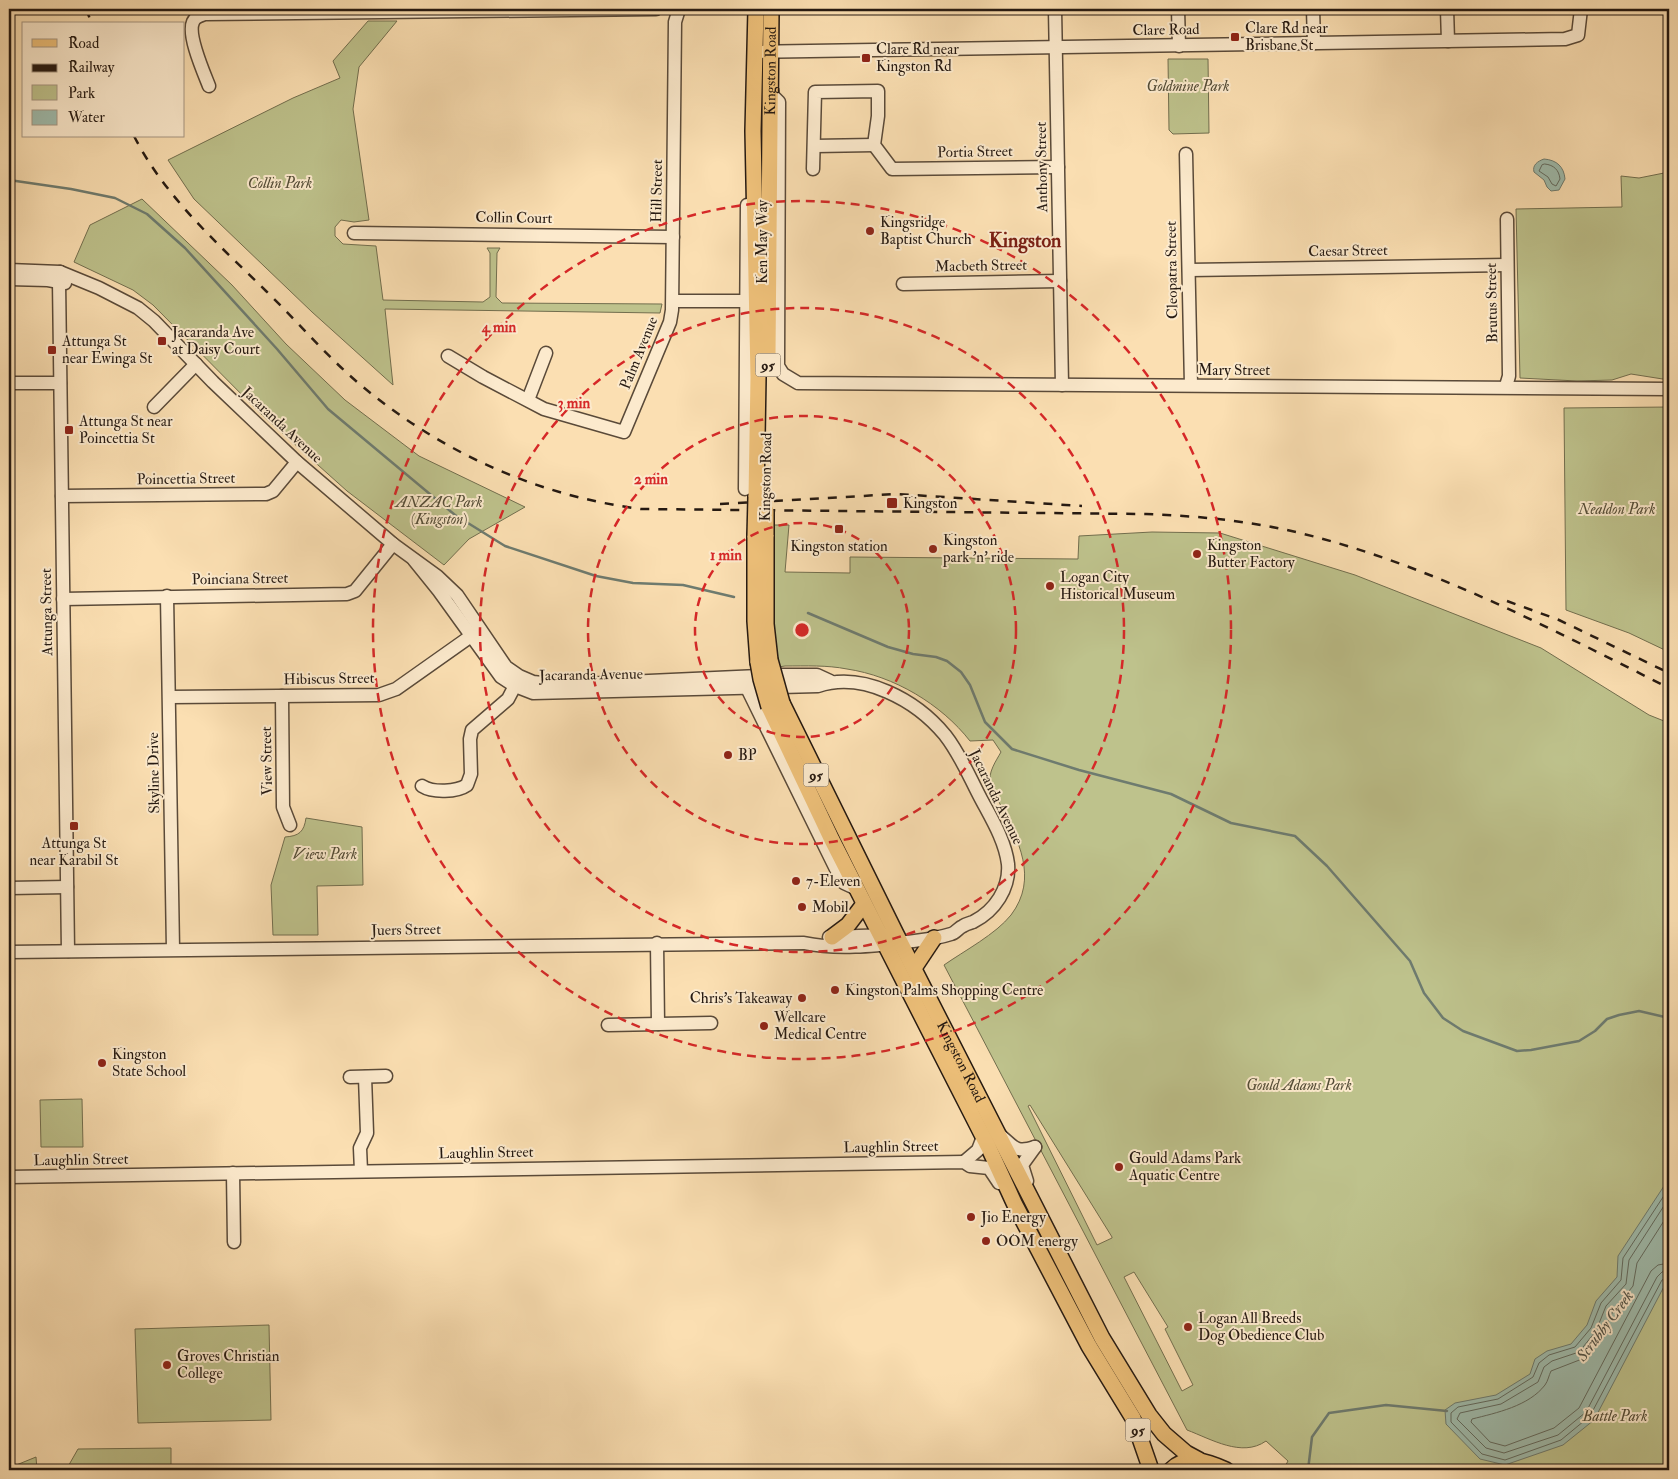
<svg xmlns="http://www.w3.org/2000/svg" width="1678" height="1479" font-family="'IM FELL Double Pica',serif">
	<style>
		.green { fill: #bec28c; stroke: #726e4e; fill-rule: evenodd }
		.water { fill: #9fbcad; stroke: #6e7b6f }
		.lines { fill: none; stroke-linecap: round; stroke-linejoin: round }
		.shore { stroke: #626a5f; stroke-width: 1 }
		.stream { stroke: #6e7b6f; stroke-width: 2.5 }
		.minor-casing { stroke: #5a4a39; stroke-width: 15 }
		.major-casing { stroke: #251911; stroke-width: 18 }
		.minor { stroke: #fceacd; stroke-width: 12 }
		.major { stroke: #eec079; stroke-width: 15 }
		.rail { stroke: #251911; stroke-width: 2.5; stroke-dasharray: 9 9; stroke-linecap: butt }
		.major-bridge-casing { stroke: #251911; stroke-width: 18; stroke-linecap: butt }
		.major-bridge { stroke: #eec079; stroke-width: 15 }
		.ring { fill: none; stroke: #d62828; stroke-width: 2.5; stroke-dasharray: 9 6 }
		.poi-dot { fill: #8f2418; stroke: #fceacd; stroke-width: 2 }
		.labels { text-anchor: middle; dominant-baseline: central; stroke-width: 4; stroke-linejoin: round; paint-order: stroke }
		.shield { fill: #fceacd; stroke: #665849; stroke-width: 1 }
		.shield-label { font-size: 14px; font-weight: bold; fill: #251911 }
		.poi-label { font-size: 15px; fill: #251911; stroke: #fceacd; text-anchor: start }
		.street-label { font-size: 15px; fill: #251911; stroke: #fceacd }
		.park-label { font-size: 15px; font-style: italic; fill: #534c36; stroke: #fceacd }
		.water-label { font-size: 16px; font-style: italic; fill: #505248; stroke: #fceacd }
		.district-label { font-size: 20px; font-weight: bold; fill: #7a1f14; stroke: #fceacd }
		.centre { fill: #d62828; stroke: #fceacd; stroke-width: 2.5 }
		.ring-label { font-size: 15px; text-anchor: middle; font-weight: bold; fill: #d62828; stroke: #fceacd; stroke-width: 4; stroke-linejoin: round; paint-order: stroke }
	</style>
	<rect width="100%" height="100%" fill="#fbdfb2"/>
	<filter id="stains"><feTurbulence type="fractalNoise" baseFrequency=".004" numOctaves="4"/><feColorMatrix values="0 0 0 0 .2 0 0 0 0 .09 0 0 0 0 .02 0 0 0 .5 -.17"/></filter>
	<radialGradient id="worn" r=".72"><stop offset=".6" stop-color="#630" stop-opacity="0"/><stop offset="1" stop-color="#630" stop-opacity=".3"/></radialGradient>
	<!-- green -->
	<g class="green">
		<polygon points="368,21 397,21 359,67 353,109 369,220 354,222 341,220 335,227 335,236 343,244 376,246 383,300 483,302 490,297 490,253 487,248 500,248 497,253 496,297 502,303 662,304 660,313 385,309 393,385 312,312 194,199 168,160 293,98 340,78 333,61"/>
		<polygon points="1168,59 1208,59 1209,133 1173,134 1169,130"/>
		<polygon points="1669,172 1669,380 1631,374 1612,380 1577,381 1520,378 1516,209 1622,207 1621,176 1639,178"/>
		<polygon points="142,199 232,285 286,344 345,400 419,456 525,507 469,539 444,565 347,491 261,414 153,305 133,290 74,262 90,225"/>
		<polygon points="1669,407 1669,652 1629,633 1566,610 1564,408"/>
		<path d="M771 525H789L785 572 850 573V557L1078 559 1079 536 1152 532 1220 533 1355 575 1541 648 1649 715 1669 723V1470H1283L1288 1461 1266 1441C1242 1458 1211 1439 1187 1430L944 965C964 951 996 934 1011 915 1039 878 1018 840 1000 804 997 798 991 790 990 784 988 772 996 761 1001 752L993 740 970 741C941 704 894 676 847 669 827 665 806 666 785 666L778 667 774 641ZM1030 1105 1112 1237V1238L1097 1245 1028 1106ZM1134 1272 1168 1327 1165 1329 1193 1385 1182 1391 1124 1277Z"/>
		<path d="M306 818 362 827 363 885 317 886 318 935H273L271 885 285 837C299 836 304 832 306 818Z"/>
		<polygon points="82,1099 83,1147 41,1147 40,1100"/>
		<polygon points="269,1325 271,1420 138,1423 135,1329"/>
		<polygon points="171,1448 171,1470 66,1470 78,1449"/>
		<polygon points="36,1457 37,1470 9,1470 9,1468"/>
	</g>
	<!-- water -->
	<g class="water">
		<path d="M1544 159C1557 160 1564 167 1565 179L1559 190 1551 191 1547 187 1544 180 1534 172C1532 165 1538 161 1544 159Z"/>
		<polygon points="1669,1183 1669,1277 1594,1420 1563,1445 1505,1465 1480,1459 1446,1424 1445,1410 1455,1403 1496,1395 1530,1374 1535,1359 1547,1351 1571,1344 1587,1325 1596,1301 1617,1277 1618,1256 1664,1186"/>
	</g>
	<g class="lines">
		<!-- shore -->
		<g class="shore">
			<path d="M1545 164C1554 165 1559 170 1560 179L1556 186 1552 184 1548 177 1539 171 1542 165Z"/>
			<polyline points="1669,1188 1623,1258 1621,1280 1601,1303 1591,1328 1575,1347 1549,1355 1539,1363 1533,1377 1498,1399 1458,1407 1451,1413 1451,1422 1482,1454 1505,1460 1561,1440 1590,1416 1662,1280 1669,1276"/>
			<polyline points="1669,1198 1629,1260 1626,1284 1606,1306 1596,1331 1579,1352 1552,1361 1544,1367 1538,1382 1501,1404 1460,1413 1457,1419 1486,1448 1504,1453 1558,1435 1586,1412 1657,1277 1662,1272 1669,1270"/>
			<path d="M1669 1213 1637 1263 1633 1286 1613 1311 1602 1337 1582 1359 1551 1371C1549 1375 1548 1381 1545 1385 1529 1406 1496 1413 1472 1419L1471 1422 1490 1442 1505 1446 1554 1428 1579 1408 1651 1271 1658 1265 1669 1263"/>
		</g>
		<!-- stream -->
		<g class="stream">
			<polyline points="9,180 71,189 115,198 147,214 185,248 277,349 328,409 455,515 505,546 596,576 633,583 683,585 734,597"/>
			<polyline points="808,613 888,647 913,654 936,657 947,661 961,672 970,685 985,722 1012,749 1079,770 1171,794 1231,823 1295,836 1327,866 1410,961 1424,993 1443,1018 1463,1031 1517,1051 1531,1050 1579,1041 1595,1031 1607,1019 1619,1015 1639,1011 1669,1018"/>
			<polyline points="1308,1470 1312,1437 1329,1413 1386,1405 1447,1411"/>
		</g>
		<defs>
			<g id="minor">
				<polyline points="1055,9 1062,385"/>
				<polyline points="1178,9 1179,46"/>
				<polyline points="1313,9 1314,43"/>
				<polyline points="1447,9 1448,41"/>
				<polyline points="754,52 1565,39 1578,35 1581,9"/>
				<path d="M209 86C204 73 187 35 193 22 195 17 199 16 205 14L656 9"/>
				<polyline points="770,93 779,102 778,366 783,374 798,383 1669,389"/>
				<polyline points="815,146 874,145"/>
				<polyline points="1186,154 1191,385"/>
				<polyline points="813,169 815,92 878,91 878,116 874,145 892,169 1058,167"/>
				<polyline points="354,233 673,237"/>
				<polyline points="9,270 60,272 99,288 138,308 154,321 213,382 297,462 393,544 437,576 457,595 506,667 519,676 533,682 561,685 782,675 817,675 830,681"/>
				<polyline points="1189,270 1507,265"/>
				<polyline points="60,272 59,281 68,951"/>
				<polyline points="9,279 48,280 65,283"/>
				<polyline points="903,284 1060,281"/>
				<polyline points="673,301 747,301"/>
				<polyline points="448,356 483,377 544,409 624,432 670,322 672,310 675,22 679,9"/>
				<polyline points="9,383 60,383"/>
				<polyline points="1506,386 1509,376 1507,219"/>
				<polyline points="528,400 546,353"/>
				<polyline points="154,407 196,364"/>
				<polyline points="745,489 747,205"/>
				<polyline points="62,496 266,494 273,491 297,462"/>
				<polyline points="167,596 173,949"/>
				<polyline points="63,599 347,594 355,591 393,544"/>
				<polyline points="747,688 836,869 844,883 857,889"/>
				<polyline points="282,696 283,807 290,825"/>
				<polyline points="170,697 379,695 396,689 471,636"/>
				<path d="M422 786C433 793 457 792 467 785L471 774 470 739 472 730 508 699 518 680"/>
				<polyline points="9,888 67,887"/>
				<polyline points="829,937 889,935"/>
				<polyline points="657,943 658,1024"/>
				<path d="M9 952 804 943C837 950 873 946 906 942 921 940 936 939 951 934 956 933 958 928 963 926 966 924 970 923 973 922 995 911 1010 888 1008 864 1005 840 991 818 980 797 969 776 960 754 945 735 916 700 863 671 818 686L533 693 515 686 501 677 439 591 414 560"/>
				<polyline points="608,1025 711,1023"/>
				<polyline points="350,1077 386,1076"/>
				<path d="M1001 1136C1015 1148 1016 1153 1035 1147"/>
				<polyline points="964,1162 978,1150 983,1137"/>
				<polyline points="361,1171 360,1148 367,1133 365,1077"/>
				<polyline points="233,1173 234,1242"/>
				<polyline points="9,1177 964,1162 970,1166 989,1168 999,1183"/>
				<polyline points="1027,1181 1022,1165 1035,1147"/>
			</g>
			<g id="major">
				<path id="s1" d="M768 355 771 9"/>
				<polyline points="756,497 758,377 753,131 756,9"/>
				<polyline points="766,535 766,624 770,660"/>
				<polyline points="755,536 755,621 758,662"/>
				<path id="s2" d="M782 703 896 934 1102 1338 1149 1415 1164 1434 1186 1453 1199 1460"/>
				<polyline points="769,707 832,840 988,1146 1015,1205 1089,1346 1133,1418 1151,1470"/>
				<polyline points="832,937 848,925 864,904"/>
				<polyline points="914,968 934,938"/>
				<path d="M1171 1470C1187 1454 1208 1462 1226 1470"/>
			</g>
		</defs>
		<!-- minor casing -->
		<use href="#minor" class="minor-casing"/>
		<!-- major casing -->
		<use href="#major" class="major-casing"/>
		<!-- minor -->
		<use href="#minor" class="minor"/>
		<!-- major -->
		<use href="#major" class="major"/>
		<!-- rail -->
		<g class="rail">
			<polyline points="86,9 92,24"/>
			<path d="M134 136C165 197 218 244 266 291 299 323 328 358 363 387 443 453 538 496 641 509L1146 514C1199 516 1252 521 1304 534 1433 566 1551 629 1669 688"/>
			<polyline points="720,504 897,494 1082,506"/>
			<polyline points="1507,601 1559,620 1669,673"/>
		</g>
		<defs>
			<g id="major-bridge">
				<polyline points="766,535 766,511"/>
				<polyline points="755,536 756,497"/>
				<polyline points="770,660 782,703"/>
				<polyline points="758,662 761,679 769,707"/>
			</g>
		</defs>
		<!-- major-bridge casing -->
		<use href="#major-bridge" class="major-bridge-casing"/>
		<!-- major-bridge -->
		<use href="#major-bridge" class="major-bridge"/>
	</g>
	<!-- distance rings -->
	<g class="ring">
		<circle cx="802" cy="630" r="107"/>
		<circle cx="802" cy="630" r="214"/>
		<circle cx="802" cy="630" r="322"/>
		<circle cx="802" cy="630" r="429"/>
	</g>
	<!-- markers -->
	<g class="poi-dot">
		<rect x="1230" y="32" width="10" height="10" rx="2.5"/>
		<rect x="861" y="53" width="10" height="10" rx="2.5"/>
		<circle cx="870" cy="231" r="5"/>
		<rect x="157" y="336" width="10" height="10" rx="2.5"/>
		<rect x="47" y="345" width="10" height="10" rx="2.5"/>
		<rect x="64" y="425" width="10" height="10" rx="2.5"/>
		<rect x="886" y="497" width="12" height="12" rx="2.5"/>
		<rect x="834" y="524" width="10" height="10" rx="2.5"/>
		<circle cx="933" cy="549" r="5"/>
		<circle cx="1197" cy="554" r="5"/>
		<circle cx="1050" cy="586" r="5"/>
		<circle cx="728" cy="755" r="5"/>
		<rect x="69" y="821" width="10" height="10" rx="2.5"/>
		<circle cx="796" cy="881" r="5"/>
		<circle cx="802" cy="907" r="5"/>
		<circle cx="835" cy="990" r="5"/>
		<circle cx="802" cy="998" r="5"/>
		<circle cx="764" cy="1026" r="5"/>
		<circle cx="102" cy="1063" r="5"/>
		<circle cx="1119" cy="1167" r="5"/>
		<circle cx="971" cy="1217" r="5"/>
		<circle cx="986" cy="1241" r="5"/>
		<circle cx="1188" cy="1327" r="5"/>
		<circle cx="167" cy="1365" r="5"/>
	</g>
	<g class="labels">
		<!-- shield labels -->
		<g class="shield">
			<rect x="755.5" y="353.5" width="25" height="23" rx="4"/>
			<rect x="803.5" y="763.5" width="25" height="23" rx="4"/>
			<rect x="1125.5" y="1418.5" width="25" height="23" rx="4"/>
		</g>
		<g class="shield-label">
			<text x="768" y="365">95</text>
			<text x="816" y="775">95</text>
			<text x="1138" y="1430">95</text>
		</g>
		<!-- poi labels -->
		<g class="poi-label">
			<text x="1245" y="28">Clare Rd near<tspan x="1245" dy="17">Brisbane St</tspan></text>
			<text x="876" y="49">Clare Rd near<tspan x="876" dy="17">Kingston Rd</tspan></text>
			<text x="880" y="222">Kingsridge<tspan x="880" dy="17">Baptist Church</tspan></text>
			<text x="172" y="332">Jacaranda Ave<tspan x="172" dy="17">at Daisy Court</tspan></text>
			<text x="62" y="341">Attunga St<tspan x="62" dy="17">near Ewinga St</tspan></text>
			<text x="79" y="421">Attunga St near<tspan x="79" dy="17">Poincettia St</tspan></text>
			<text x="903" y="503">Kingston</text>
			<text x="943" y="540">Kingston<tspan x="943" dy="17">park 'n' ride</tspan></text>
			<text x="1207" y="545">Kingston<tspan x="1207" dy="17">Butter Factory</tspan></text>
			<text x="839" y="546" text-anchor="middle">Kingston station</text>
			<text x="1060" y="577">Logan City<tspan x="1060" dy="17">Historical Museum</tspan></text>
			<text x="738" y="755">BP</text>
			<text x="74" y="843" text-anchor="middle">Attunga St<tspan x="74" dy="17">near Karabil St</tspan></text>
			<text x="806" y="881">7-Eleven</text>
			<text x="812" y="907">Mobil</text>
			<text x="845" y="990">Kingston Palms Shopping Centre</text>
			<text x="792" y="998" text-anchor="end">Chris's Takeaway</text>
			<text x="774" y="1017">Wellcare<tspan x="774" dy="17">Medical Centre</tspan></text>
			<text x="112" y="1054">Kingston<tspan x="112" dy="17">State School</tspan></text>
			<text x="1129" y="1158">Gould Adams Park<tspan x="1129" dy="17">Aquatic Centre</tspan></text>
			<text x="981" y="1217">Jio Energy</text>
			<text x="996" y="1241">OOM energy</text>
			<text x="1198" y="1318">Logan All Breeds<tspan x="1198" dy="17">Dog Obedience Club</tspan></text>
			<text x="177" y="1356">Groves Christian<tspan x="177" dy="17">College</tspan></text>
		</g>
		<!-- street labels -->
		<g class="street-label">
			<text transform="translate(1166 30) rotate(-1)">Clare Road</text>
			<text stroke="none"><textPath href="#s1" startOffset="284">Kingston Road</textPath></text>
			<text transform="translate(975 152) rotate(-1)">Portia Street</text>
			<text transform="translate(1042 167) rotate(-91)">Anthony Street</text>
			<text transform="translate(657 191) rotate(-89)">Hill Street</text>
			<text transform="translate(514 218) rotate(1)">Collin Court</text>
			<text transform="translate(762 242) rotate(-90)">Ken May Way</text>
			<text transform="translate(1348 251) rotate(-1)">Caesar Street</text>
			<text transform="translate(981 266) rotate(-1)">Macbeth Street</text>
			<text transform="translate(1172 270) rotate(-91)">Cleopatra Street</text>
			<text transform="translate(1492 303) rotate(-91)">Brutus Street</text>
			<text transform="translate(639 353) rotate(-68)">Palm Avenue</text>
			<text x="1234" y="370">Mary Street</text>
			<text transform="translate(282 425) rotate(43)">Jacaranda Avenue</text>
			<text transform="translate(766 477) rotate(-89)">Kingston Road</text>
			<text transform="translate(186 479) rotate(-1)">Poincettia Street</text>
			<text transform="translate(240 579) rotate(-1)">Poinciana Street</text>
			<text transform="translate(47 612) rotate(-91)">Attunga Street</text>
			<text transform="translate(591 675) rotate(-1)">Jacaranda Avenue</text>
			<text transform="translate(329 679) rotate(-1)">Hibiscus Street</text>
			<text transform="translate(267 761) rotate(-91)">View Street</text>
			<text transform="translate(154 773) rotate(-91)">Skyline Drive</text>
			<text transform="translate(996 797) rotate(64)">Jacaranda Avenue</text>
			<text transform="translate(406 930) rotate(-1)">Juers Street</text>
			<text stroke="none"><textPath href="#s2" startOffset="401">Kingston Road</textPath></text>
			<text transform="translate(891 1147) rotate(-1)">Laughlin Street</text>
			<text transform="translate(486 1153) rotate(-1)">Laughlin Street</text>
			<text transform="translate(81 1160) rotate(-1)">Laughlin Street</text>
		</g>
		<!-- park labels -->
		<g class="park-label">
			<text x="1188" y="86">Goldmine Park</text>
			<text x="280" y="183">Collin Park</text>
			<text x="439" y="502">ANZAC Park<tspan x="439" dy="17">(Kingston)</tspan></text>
			<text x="1617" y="509">Nealdon Park</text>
			<text x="325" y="854">View Park</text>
			<text x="1299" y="1085">Gould Adams Park</text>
			<text x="1615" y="1416">Battle Park</text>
		</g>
		<!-- water labels -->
		<g class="water-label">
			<text transform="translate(1605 1326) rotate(-53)">Scrubby Creek</text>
		</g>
		<!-- district labels -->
		<g class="district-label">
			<text x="1025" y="240">Kingston</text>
		</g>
	</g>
	<circle cx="802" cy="630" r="8" class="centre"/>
	<g class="ring-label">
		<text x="499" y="332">4 min</text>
		<text x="574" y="408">3 min</text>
		<text x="651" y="484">2 min</text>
		<text x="726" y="560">1 min</text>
	</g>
	<!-- margin -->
	<rect width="1678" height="1479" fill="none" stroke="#fbdfb2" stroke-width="30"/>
	<rect x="10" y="10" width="1658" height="1459" fill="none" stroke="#251911" stroke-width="2.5"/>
	<rect x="15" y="15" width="1648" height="1449" fill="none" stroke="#251911"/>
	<!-- legend -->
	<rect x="22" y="22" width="162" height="115" fill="#fceacd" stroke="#a69682"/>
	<rect x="32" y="39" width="25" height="8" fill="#eec079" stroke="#a69682"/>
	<text x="68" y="48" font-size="15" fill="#251911">Road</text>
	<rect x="32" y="64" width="25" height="8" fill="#251911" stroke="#a69682"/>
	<text x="68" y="72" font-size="15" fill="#251911">Railway</text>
	<rect x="32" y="85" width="25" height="15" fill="#bec28c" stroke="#a69682"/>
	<text x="68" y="98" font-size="15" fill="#251911">Park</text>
	<rect x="32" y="110" width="25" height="15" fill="#9fbcad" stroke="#a69682"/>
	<text x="68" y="122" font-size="15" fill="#251911">Water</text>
	<rect width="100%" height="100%" filter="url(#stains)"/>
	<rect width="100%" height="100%" fill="url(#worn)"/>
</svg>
